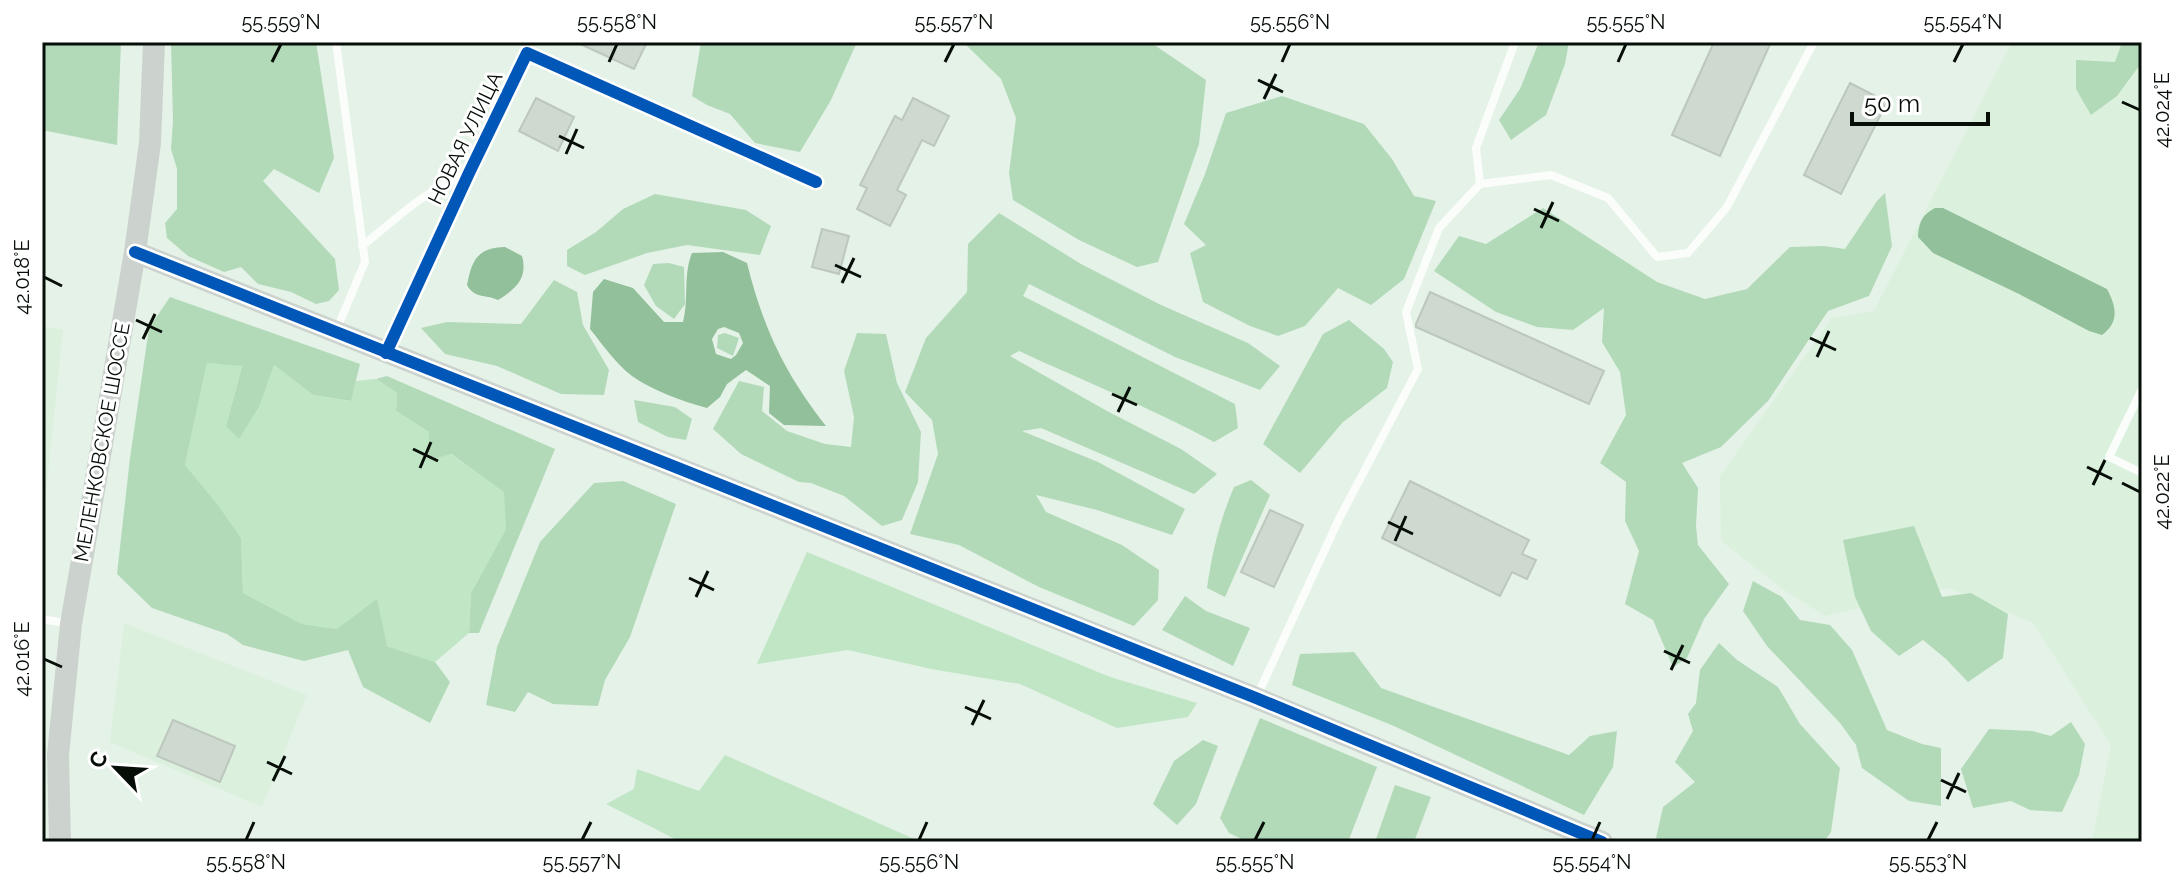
<svg xmlns="http://www.w3.org/2000/svg" width="2184" height="884" font-family="Raleway,sans-serif">
	<style>
		.built { fill: #dbf1de }
		.green { fill: #c0e6c6 }
		.forest { fill: #b2dab9 }
		.water { fill: #92c09a; fill-rule: evenodd }
		.building { fill: #ced9d0; stroke: #bdc7be; stroke-width: 2 }
		.lines { fill: none; stroke-linecap: round; stroke-linejoin: round }
		.lane { stroke: #fbfdfb; stroke-width: 8 }
		.street { stroke: #fbfdfb; stroke-width: 16 }
		.secondary { stroke: #ccd2cd; stroke-width: 22 }
		.cycleway-casing { stroke: #fff; stroke-width: 17 }
		.cycleway { stroke: #0057b8; stroke-width: 12 }
		.ticks { fill: none; stroke: #070e08; stroke-width: 3 }
		.labels { text-anchor: middle; dominant-baseline: central; stroke-width: 6; stroke-linejoin: round; paint-order: stroke }
		.street-label { font-size: 20px; fill: #070e08; stroke: #fff }
		.neatline { fill: none; stroke: #070e08; stroke-width: 3 }
		.ticks-label { font-size: 20px; text-anchor: middle; fill: #070e08 }
	</style>
	<rect width="100%" height="100%" fill="#e5f2e7"/>
	<!-- built -->
	<g class="built">
		<polygon points="2012,42 2142,42 2142,842 2092,842 2111,745 2033,623 1948,588 1825,616 1781,588 1721,541 1720,476 1832,318 1874,311"/>
		<polygon points="42,326 63,330 47,483 42,508"/>
		<polygon points="124,623 307,695 262,807 110,742"/>
	</g>
	<!-- green -->
	<g class="green">
		<polygon points="207,363 242,365 226,426 260,405 274,365 313,395 350,401 356,381 376,379 397,393 396,411 429,432 450,454 505,492 506,529 471,593 469,633 435,662 337,629 302,624 243,593 241,538 185,465"/>
		<polygon points="807,552 1110,677 1197,703 1188,717 1117,728 1020,684 931,669 848,650 757,664"/>
		<polygon points="725,755 921,842 681,842 606,804 634,789 637,769 699,791"/>
	</g>
	<!-- forest -->
	<g class="forest">
		<polygon points="42,42 121,42 117,145 42,130"/>
		<polygon points="171,42 316,42 334,158 319,193 274,169 263,181 335,259 339,290 329,301 316,304 291,292 258,284 241,267 224,272 188,256 167,238 165,223 177,209 177,169 171,149 173,121"/>
		<polygon points="701,42 857,42 831,100 800,152 755,143 730,114 707,105 692,96"/>
		<polygon points="963,42 1150,42 1206,80 1199,144 1158,262 1137,267 1079,240 1013,200 1009,173 1016,118 1001,79"/>
		<polygon points="1539,42 1569,42 1565,64 1546,115 1511,140 1499,120 1520,89"/>
		<polygon points="2122,42 2142,42 2142,61 2139,66 2117,96 2091,115 2076,89 2076,60 2115,62"/>
		<polygon points="1282,96 1364,124 1392,159 1414,196 1436,201 1404,279 1371,305 1338,288 1305,326 1278,336 1250,326 1203,302 1190,253 1206,245 1184,224 1205,174 1226,113"/>
		<polygon points="1885,193 1892,246 1869,296 1828,311 1768,401 1721,447 1682,463 1698,488 1696,526 1698,545 1729,584 1704,619 1687,658 1673,667 1653,620 1625,604 1639,551 1625,521 1626,482 1600,463 1626,415 1620,372 1602,342 1604,308 1573,330 1537,327 1496,312 1434,271 1459,236 1486,244 1543,208 1657,282 1705,299 1747,289 1790,247 1824,246 1845,249 1877,201"/>
		<polygon points="655,194 746,210 771,226 760,255 687,245 647,253 585,275 567,266 567,250 596,232 623,209"/>
		<path d="M999 213 1081 264 1161 305 1248 343 1280 366 1260 390 1175 357 1029 284 1023 296 1235 404 1238 428 1214 442C1151 408 1084 381 1019 351L1010 356 1107 411 1181 449 1217 474 1194 494 1041 428 1022 431 1098 462 1185 509 1172 535 1097 510 1036 495 1046 512 1122 545 1159 570 1158 600 1134 626 1039 587 959 545 910 534 938 454 932 420 905 392 926 338 967 292 968 244Z"/>
		<polygon points="669,263 684,267 685,304 674,319 656,306 644,285 653,264"/>
		<polygon points="554,280 577,292 583,325 609,370 604,395 561,394 497,366 445,354 421,328 447,322 521,324"/>
		<polygon points="170,297 360,364 351,401 313,395 274,365 260,405 239,439 226,426 242,366 207,363 185,465 217,504 241,538 243,593 302,624 337,629 377,599 387,646 435,662 450,682 430,723 363,687 348,650 304,661 243,645 227,634 152,608 117,574 130,458 149,328"/>
		<polygon points="1349,320 1384,349 1393,362 1387,388 1342,423 1300,473 1263,444 1323,334"/>
		<polygon points="725,333 739,338 733,356 717,348 718,335"/>
		<polygon points="857,333 886,334 897,383 921,432 918,482 902,520 882,526 844,496 811,483 799,482 741,454 713,429 739,381 764,387 762,411 787,431 825,444 851,447 854,417 844,371"/>
		<polygon points="387,376 555,449 479,633 469,633 471,593 506,529 504,492 451,454 429,460 429,432 396,411 397,393 376,379"/>
		<polygon points="634,400 675,407 692,419 686,440 668,437 638,422"/>
		<path d="M1251 480 1270 495 1225 597 1207 588C1212 552 1220 520 1234 487Z"/>
		<polygon points="623,481 676,504 630,637 605,680 598,706 553,704 528,692 515,712 486,705 497,647 540,542 594,483"/>
		<polygon points="1914,526 1942,597 1971,593 2008,614 2003,658 1968,682 1946,659 1923,640 1899,656 1871,631 1855,597 1843,540"/>
		<polygon points="1753,581 1782,597 1800,620 1830,625 1852,650 1887,730 1922,744 1941,748 1941,806 1909,801 1862,768 1856,745 1840,723 1767,646 1743,611"/>
		<polygon points="1185,596 1206,611 1250,628 1233,666 1162,630"/>
		<polygon points="1719,643 1737,660 1778,687 1800,724 1840,768 1831,832 1824,842 1673,842 1656,838 1663,807 1695,782 1675,762 1693,731 1688,714 1696,703 1700,670"/>
		<polygon points="1354,652 1381,688 1569,755 1590,736 1617,731 1613,767 1584,815 1394,726 1292,685 1300,654"/>
		<polygon points="1260,718 1377,767 1348,842 1248,842 1229,833 1220,818"/>
		<polygon points="2071,722 2085,744 2079,775 2062,812 2030,810 2011,801 1973,808 1961,769 1989,729 2032,731 2051,736"/>
		<polygon points="1203,740 1218,746 1196,804 1177,825 1153,804 1174,761"/>
		<polygon points="1395,785 1431,797 1414,842 1375,842"/>
	</g>
	<!-- water -->
	<g class="water">
		<path d="M1935 208H1943L2107 289C2116 306 2120 322 2102 335L2089 331 2019 294 1933 253 1918 237C1919 222 1922 215 1935 208Z"/>
		<path d="M505 247 522 256C528 278 516 289 498 300 485 294 475 299 467 285 472 260 477 248 505 247Z"/>
		<path d="M723 252 747 263C763 328 785 374 826 426L784 425 769 413 770 386 746 370 727 384 720 397 707 408C682 401 653 391 632 376 616 364 603 345 590 329L593 292 604 279 633 288 664 322H683C689 299 683 274 692 253ZM724 327 739 333 743 343 736 355 731 359 716 354 712 339 718 329Z"/>
	</g>
	<!-- building -->
	<g class="building">
		<polygon points="576,42 647,42 634,69"/>
		<polygon points="1714,42 1771,42 1720,156 1672,135"/>
		<polygon points="1850,83 1887,102 1841,194 1804,175"/>
		<polygon points="536,98 574,117 558,151 519,131"/>
		<polygon points="913,98 949,116 934,146 922,140 897,190 906,195 890,226 857,209 867,188 860,185 895,116 902,120"/>
		<polygon points="822,229 849,236 839,274 812,267"/>
		<polygon points="1430,292 1604,371 1589,404 1416,327 1416,324"/>
		<polygon points="1410,481 1529,540 1522,554 1536,560 1527,579 1512,572 1500,596 1382,538"/>
		<polygon points="1270,510 1303,525 1274,587 1241,572"/>
		<polygon points="173,720 235,746 220,782 157,756"/>
	</g>
	<g class="lines">
		<!-- lane -->
		<g class="lane">
			<polyline points="336,42 365,262 336,331"/>
			<polyline points="1480,184 1551,175 1608,198 1657,257 1688,253 1727,207 1814,42"/>
			<path d="M362 246C394 221 427 188 466 175"/>
			<polyline points="2142,389 2109,457 2142,473"/>
			<polyline points="42,619 70,624"/>
			<polyline points="1257,696 1339,519 1418,369 1406,312 1439,228 1480,184 1476,148 1515,42"/>
		</g>
		<!-- street -->
		<polyline class="street" points="386,353 469,173 527,53 816,182"/>
		<!-- secondary -->
		<g class="secondary">
			<polyline points="135,252 1256,698 1602,842"/>
			<polyline points="60,842 58,755 71,624 135,252 150,143 154,42"/>
		</g>
		<defs>
			<g id="cycleway">
				<polyline points="135,252 1256,698 1602,842"/>
				<polyline points="386,353 469,173 527,53 816,182"/>
			</g>
		</defs>
		<!-- cycleway casing -->
		<use href="#cycleway" class="cycleway-casing"/>
		<!-- cycleway -->
		<use href="#cycleway" class="cycleway"/>
	</g>
	<!-- ticks -->
	<path class="ticks" d="M272 62 281 44M609 62 617 44M945 62 954 44M1282 62 1290 44M1618 62 1626 44M1954 62 1963 44M1258 80 1283 92M1264 99 1276 74M2122 102 2140 110M559 136 584 148M566 154 577 129M1534 209 1559 221M1541 228 1553 202M835 265 861 277M44 277 62 286M842 283 854 258M136 320 162 332M1810 338 1836 350M143 339 155 314M1817 357 1829 331M1112 394 1137 405M1118 412 1130 387M413 449 438 461M2087 467 2112 479M420 468 431 442M2122 483 2140 492M2093 485 2105 460M1388 522 1413 534M1395 541 1406 516M689 578 714 590M696 597 708 571M1664 651 1690 663M44 659 62 667M1671 670 1683 645M965 707 991 719M972 725 984 700M267 762 292 774M1941 780 1966 792M273 781 285 756M1947 799 1959 773M246 840 254 822M582 840 591 822M919 840 927 822M1255 840 1264 822M1592 840 1600 822M1928 840 1937 822"/>
	<g class="labels">
		<!-- street labels -->
		<g class="street-label">
			<text transform="translate(465 138) rotate(-64)">НОВАЯ УЛИЦА</text>
			<text transform="translate(102 442) rotate(-80)">МЕЛЕНКОВСКОЕ ШОССЕ</text>
		</g>
	</g>
	<!-- border -->
	<rect width="2184" height="884" fill="none" stroke="#ffffff" stroke-width="88"/>
	<!-- north arrow -->
	<g transform="translate(116 768) rotate(295)" stroke="#ffffff" stroke-width="6" paint-order="stroke">
	<path d="M0-6L14 30L0 20L-14 30Z" fill="#070e08"/>
	<text y="-12" font-size="22" font-weight="bold" text-anchor="middle" fill="#070e08">С</text>
	</g>
	<!-- scale -->
	<path d="M1852 112v12h136v-12" fill="none" stroke="#070e08" stroke-width="4"/>
	<text x="1864" y="112" font-size="24" fill="#070e08" stroke="#ffffff" stroke-width="6" paint-order="stroke">50 m</text>
	<rect x="44" y="44" width="2096" height="796" class="neatline"/>
	<g class="ticks-label">
		<text x="281" y="29">55.559°N</text>
		<text x="617" y="29">55.558°N</text>
		<text x="954" y="29">55.557°N</text>
		<text x="1290" y="29">55.556°N</text>
		<text x="1626" y="29">55.555°N</text>
		<text x="1963" y="29">55.554°N</text>
		<text transform="translate(2162 110) rotate(-90)" y="7">42.024°E</text>
		<text transform="translate(22 277) rotate(-90)" y="7">42.018°E</text>
		<text transform="translate(2162 492) rotate(-90)" y="7">42.022°E</text>
		<text transform="translate(22 659) rotate(-90)" y="7">42.016°E</text>
		<text x="246" y="869">55.558°N</text>
		<text x="582" y="869">55.557°N</text>
		<text x="919" y="869">55.556°N</text>
		<text x="1255" y="869">55.555°N</text>
		<text x="1592" y="869">55.554°N</text>
		<text x="1928" y="869">55.553°N</text>
	</g>
</svg>
